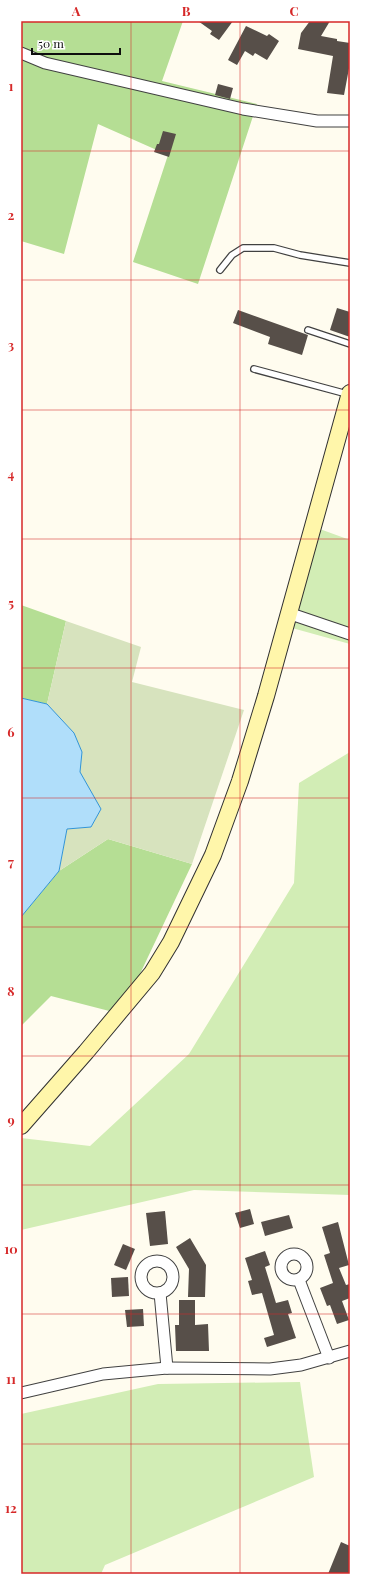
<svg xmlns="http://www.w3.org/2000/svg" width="371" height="1595" font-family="'Playfair Display',serif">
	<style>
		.green { fill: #d2edb5 }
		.forest { fill: #b5de94 }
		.cemetery { fill: #d7e3be }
		.water { fill: #b0defa; stroke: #3194d7 }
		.building { fill: #574f49 }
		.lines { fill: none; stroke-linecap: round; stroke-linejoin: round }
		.lane-casing { stroke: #414141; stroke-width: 8 }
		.street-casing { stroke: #414141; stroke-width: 13 }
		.secondary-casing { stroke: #303030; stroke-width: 18 }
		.lane { stroke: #fff; stroke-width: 5.5 }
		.street { stroke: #fff; stroke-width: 11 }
		.secondary { stroke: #fff6aa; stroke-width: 16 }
		.grid { fill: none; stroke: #d62828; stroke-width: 1; stroke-opacity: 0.55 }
		.neatline { fill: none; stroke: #d62828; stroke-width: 1.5 }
		.grid-label { font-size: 13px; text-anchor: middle; font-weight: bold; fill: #d62828 }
	</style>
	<rect width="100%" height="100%" fill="#fffcef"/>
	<!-- green -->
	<g class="green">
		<polygon points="317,528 350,540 350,644 292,628"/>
		<polygon points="350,752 350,1195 194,1190 21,1230 21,1138 90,1146 189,1054 294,883 299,783"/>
		<polygon points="300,1382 314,1477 105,1565 101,1574 21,1574 21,1414 158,1384"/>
	</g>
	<!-- forest -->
	<g class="forest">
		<polygon points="21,21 183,21 162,81 257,104 198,284 133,262 168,155 98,124 64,254 21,241"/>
		<polygon points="21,605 66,621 47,704 21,698"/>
		<polygon points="108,839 192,864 121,1014 51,996 21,1026 21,917 59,871"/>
	</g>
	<!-- cemetery -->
	<polygon class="cemetery" points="66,621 141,647 132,682 244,710 192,864 108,839 59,871 67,829 91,827 101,809 79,772 82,752 74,733 47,704"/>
	<!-- water -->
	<polygon class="water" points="21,698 47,704 74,733 82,752 80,772 101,809 91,827 67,829 59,871 21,917"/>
	<!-- building -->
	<g class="building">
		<polygon points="198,21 233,21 219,40 210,34 212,31"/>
		<polygon points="310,21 330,21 321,36 337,39 337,41 350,43 350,63 344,95 327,93 333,56 298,49 301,33"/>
		<polygon points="246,26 267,36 269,34 279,41 267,60 255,53 253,56 245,51 237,65 228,60"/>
		<polygon points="218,84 233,88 230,99 215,95"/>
		<polygon points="163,131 176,134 169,157 154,152 157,144 159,144"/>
		<polygon points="337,308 350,312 350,337 330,330"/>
		<polygon points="238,310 308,335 302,355 268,344 270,337 233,323"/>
		<polygon points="250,1209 254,1224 240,1228 235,1213"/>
		<polygon points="165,1211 168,1244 150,1246 146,1213"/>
		<polygon points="289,1215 293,1228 265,1236 261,1222"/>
		<polygon points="338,1222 349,1265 339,1268 346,1285 350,1284 350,1298 342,1301 349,1320 337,1324 330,1305 327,1306 320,1288 333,1283 324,1255 330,1253 322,1227"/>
		<polygon points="190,1238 206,1265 205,1297 188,1297 189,1269 176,1247"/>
		<polygon points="123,1244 135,1249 126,1270 114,1265"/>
		<polygon points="265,1251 270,1265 265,1267 276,1303 288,1300 292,1313 288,1314 296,1338 267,1347 264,1338 274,1335 262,1293 252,1295 248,1281 252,1280 245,1258"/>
		<polygon points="128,1277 129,1296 112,1297 111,1278"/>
		<polygon points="179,1300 195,1300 195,1325 208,1324 209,1351 176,1351 175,1325 179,1325"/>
		<polygon points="143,1309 144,1326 127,1327 125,1310"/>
		<polygon points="341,1542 350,1546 350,1574 328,1574"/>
	</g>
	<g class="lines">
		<defs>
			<g id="lane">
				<polyline points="220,270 232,255 243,248 274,248 300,255 350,263"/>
				<polyline points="308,330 350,344"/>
				<polyline points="254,369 347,394"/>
			</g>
			<g id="street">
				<polyline points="21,53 45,63 243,109 317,121 350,121"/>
				<polyline points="288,613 350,634"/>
				<circle cx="294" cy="1267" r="13"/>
				<circle cx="157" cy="1277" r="16"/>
				<polyline points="299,1280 329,1358"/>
				<polyline points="160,1293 167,1368"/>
				<polyline points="21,1393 103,1374 167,1368 270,1369 301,1365 350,1351"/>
			</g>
			<polyline id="secondary" points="21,1126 86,1052 152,973 171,942 213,855 240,781 266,696 350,393"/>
		</defs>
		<!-- lane casing -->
		<use href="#lane" class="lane-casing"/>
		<!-- street casing -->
		<use href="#street" class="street-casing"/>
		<!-- secondary casing -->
		<use href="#secondary" class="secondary-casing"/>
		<!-- lane -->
		<use href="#lane" class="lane"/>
		<!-- street -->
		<use href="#street" class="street"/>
		<!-- secondary -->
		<use href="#secondary" class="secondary"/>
	</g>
	<!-- grid -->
	<path class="grid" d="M131 21V1574M240 21V1574M21 151H350M21 280H350M21 410H350M21 539H350M21 668H350M21 798H350M21 927H350M21 1056H350M21 1185H350M21 1314H350M21 1444H350"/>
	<!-- border -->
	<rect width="371" height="1595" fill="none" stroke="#ffffff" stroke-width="44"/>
	<!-- scale -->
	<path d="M32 48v6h88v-6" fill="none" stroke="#0e0e0e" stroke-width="2"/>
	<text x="38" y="48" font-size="12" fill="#0e0e0e" stroke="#ffffff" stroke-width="3" paint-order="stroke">50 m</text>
	<rect x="22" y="22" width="327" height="1551" class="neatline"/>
	<g class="grid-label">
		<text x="76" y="16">A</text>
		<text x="186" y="16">B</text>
		<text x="294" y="16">C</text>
		<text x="11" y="91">1</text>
		<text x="11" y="220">2</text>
		<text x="11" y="350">3</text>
		<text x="11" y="479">4</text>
		<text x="11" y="608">5</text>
		<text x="11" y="737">6</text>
		<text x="11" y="867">7</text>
		<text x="11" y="996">8</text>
		<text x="11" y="1125">9</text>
		<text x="11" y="1254">10</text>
		<text x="11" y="1384">11</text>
		<text x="11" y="1513">12</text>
	</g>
</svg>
